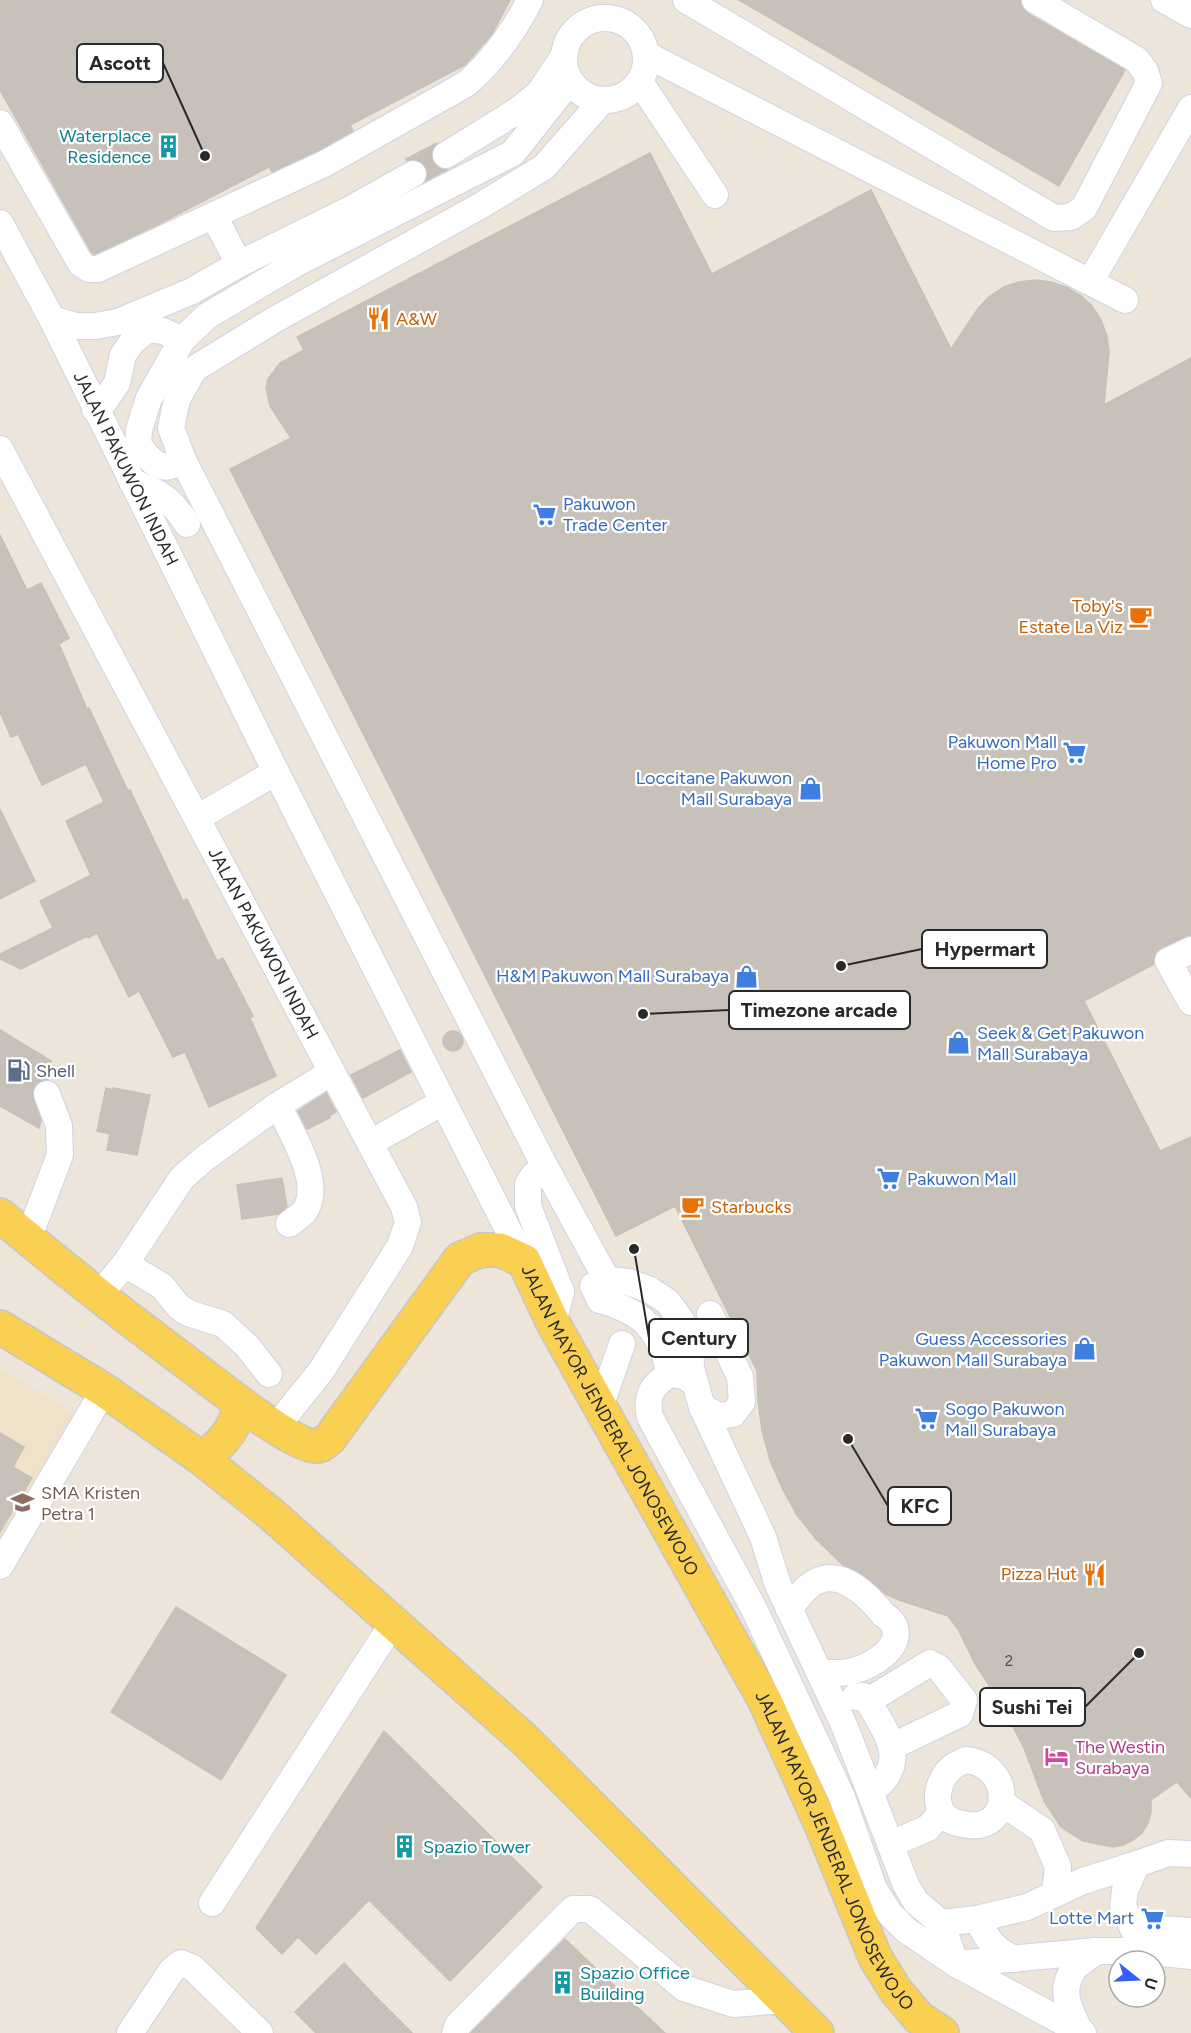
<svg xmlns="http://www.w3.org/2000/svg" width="1191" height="2033" font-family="Figtree,sans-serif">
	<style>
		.education { fill: #f0e2c8 }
		.building { fill: #c8c1ba; stroke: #c8c0b4; stroke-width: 1.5 }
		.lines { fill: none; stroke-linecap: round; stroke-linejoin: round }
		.minor-tunnel { stroke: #c6bfb7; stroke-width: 26; stroke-dasharray: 26 13; stroke-linecap: butt }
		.minor-casing { stroke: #cfd3e3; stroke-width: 28 }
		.major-casing { stroke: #c7c7c7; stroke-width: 36 }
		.minor { stroke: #fff; stroke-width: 26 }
		.major { stroke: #fad052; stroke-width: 33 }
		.labels { text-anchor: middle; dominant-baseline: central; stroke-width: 4.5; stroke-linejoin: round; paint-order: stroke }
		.number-label { font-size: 15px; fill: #514f4d }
		.culture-label { font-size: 18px; fill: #0d838f; stroke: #fff; text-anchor: start }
		.food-label { font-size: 18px; fill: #c56008; stroke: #fff; text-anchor: start }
		.street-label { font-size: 18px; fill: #292929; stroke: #fff }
		.shop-label { font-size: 18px; fill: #366cbe; stroke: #fff; text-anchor: end }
		.service-label { font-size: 18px; fill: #4e5e75; stroke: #fff; text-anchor: start }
		.education-label { font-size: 18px; fill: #785e54; stroke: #fff; text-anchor: start }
		.hotel-label { font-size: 18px; fill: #b23c85; stroke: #fff; text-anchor: start }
		.leader { fill: none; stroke: #292929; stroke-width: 2 }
		.callout-dot { fill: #292929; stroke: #fff; stroke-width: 2 }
		.callout { fill: #fff; stroke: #292929; stroke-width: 2 }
		.callout-label { font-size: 20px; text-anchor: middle; font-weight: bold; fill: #292929 }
	</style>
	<rect width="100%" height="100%" fill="#ede4da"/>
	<!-- education -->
	<polygon class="education" points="0,1368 94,1426 0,1579"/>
	<!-- building -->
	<g class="building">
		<polygon points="0,0 510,0 492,34 465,65 350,125 353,131 319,150 272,172 269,167 159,224 95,254 92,253 0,90"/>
		<polygon points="739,0 1020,0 1022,7 1027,13 1125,70 1059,186"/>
		<polygon points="437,143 433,148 431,155 433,162 438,168 447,170 426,180 428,174 426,166 420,161 414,159 407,161 406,159"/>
		<polygon points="650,153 712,274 871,190 951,349 979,307 990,296 1004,287 1019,282 1035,280 1051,282 1068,288 1080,295 1092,306 1101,320 1107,336 1109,352 1104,405 1191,358 1191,935 1161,948 1155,953 1154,964 1084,1001 1160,1151 1191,1137 1191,1798 1177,1782 1151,1800 1151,1812 1148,1823 1142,1833 1133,1840 1123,1845 1113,1847 1083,1841 1061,1827 1044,1801 1024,1748 1001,1703 975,1664 958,1629 948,1616 899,1600 884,1593 857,1571 843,1565 816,1539 797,1515 782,1488 770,1460 762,1431 758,1401 757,1371 675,1206 616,1236 230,469 291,438 270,406 266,388 268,379 280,363 304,350 297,337"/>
		<polygon points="0,535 27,590 41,583 69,638 59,644 87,709 89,708 128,791 130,790 183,901 187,899 217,961 223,958 253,1016 250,1018 276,1076 209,1107 185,1052 173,1057 139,991 129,997 97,933 88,938 87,936 21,969 0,959 0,954 53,928 40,901 91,875 66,821 104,802 86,764 42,785 18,734 11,737 0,712"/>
		<polygon points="0,809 35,881 0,899"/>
		<polygon points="0,1030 51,1061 49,1079 41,1080 36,1084 32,1091 33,1099 41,1120 39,1128 0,1106"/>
		<circle cx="453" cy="1041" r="10"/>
		<polygon points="400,1050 411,1072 363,1098 351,1075"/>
		<polygon points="106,1088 113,1090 113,1088 150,1095 137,1155 107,1150 110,1134 97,1131"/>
		<polygon points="326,1093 336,1112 329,1116 330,1118 307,1129 298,1111"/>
		<polygon points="282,1178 287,1207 279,1214 242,1219 237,1185"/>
		<polygon points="0,1433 24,1447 13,1467 32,1478 0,1532"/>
		<polygon points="176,1607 286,1675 221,1780 111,1712"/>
		<polygon points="384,1731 542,1887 450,1981 369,1900 316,1954 298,1937 282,1954 256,1928"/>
		<polygon points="565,1939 588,1961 665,2033 471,2033"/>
		<polygon points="344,1963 375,1996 412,2033 316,2033 295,2012"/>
	</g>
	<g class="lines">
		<!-- minor-tunnel -->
		<g class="minor-tunnel">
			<polyline points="413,174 446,155"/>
			<polyline points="0,1069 47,1094"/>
		</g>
		<defs>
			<g id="minor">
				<polyline points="686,0 1054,218 1071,217 1084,208 1149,83 1145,71 1137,60 1035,0"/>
				<polyline points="1164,0 1191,15"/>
				<circle cx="605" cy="59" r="41"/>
				<polyline points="647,55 1125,300"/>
				<polyline points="640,82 715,195"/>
				<path d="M0 123 81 264 89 269H98L326 163 466 84C494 60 513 33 530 0"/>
				<polyline points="446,155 517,111 539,93 563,57"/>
				<polyline points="214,216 239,264"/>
				<path id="s1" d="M0 223 52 319 276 772 524 1261"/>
				<polyline points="1090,282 1191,108"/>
				<polyline points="52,319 76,326 95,326 118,322 192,291 239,264 347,211 413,174"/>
				<polyline points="95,409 104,402 117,383 123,355 133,341 148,329 163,331 182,340"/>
				<path id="s2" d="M0 449 404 1207 408 1222 400 1246 321 1371 276 1427"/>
				<path d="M183 460C162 475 150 462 138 444L139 430 149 398 182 340 207 316 295 264 513 153 570 81"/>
				<path d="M132 482C159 491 172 500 187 524"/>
				<polyline points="197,818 276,772"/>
				<polyline points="1191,950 1168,961 1191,1002"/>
				<path d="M278 1105C290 1131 325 1184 304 1212 300 1216 294 1220 289 1224"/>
				<polyline points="370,1143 443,1102"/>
				<polyline points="534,1175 528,1184 528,1206 561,1292 553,1323"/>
				<polyline points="28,1239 60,1155 59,1126 47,1094"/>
				<polyline points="125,1264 162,1286 178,1306 188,1313 223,1324 247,1346 269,1374"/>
				<polyline points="607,1280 629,1282 650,1290 668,1302 681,1320 690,1340 691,1368 702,1407 763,1537 778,1585 844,1725 906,1885 916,1902 941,1923 956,1964"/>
				<path d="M593 1286 600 1300C644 1312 660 1330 670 1374"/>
				<polyline points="98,1296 125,1264 182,1178 205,1158 278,1105 332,1072"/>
				<polyline points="600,1300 607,1280 542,1161 183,460 171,428 177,399 194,369 274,320 480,206 544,167 602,101"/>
				<path d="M695 1383 684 1376 670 1374C652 1385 645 1396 650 1417L753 1607 842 1797 874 1889 890 1914 906 1930 956 1964 1083 2033"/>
				<polyline points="600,1407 622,1344"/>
				<polyline points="702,1407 719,1416 733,1414 742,1402 740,1377 710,1314"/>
				<polyline points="0,1566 104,1390"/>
				<path d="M789 1609C799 1597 807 1583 823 1579 846 1573 871 1599 884 1615 887 1617 892 1621 894 1625 904 1648 871 1666 853 1671 843 1674 830 1673 820 1673"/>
				<path d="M855 1697 863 1696 868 1701C887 1734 911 1764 870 1792"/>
				<polyline points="868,1701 930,1663 939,1668 964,1700 960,1714 893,1746"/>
				<path d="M966 1760C1013 1765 1013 1830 969 1825 962 1824 953 1823 947 1818 931 1805 938 1777 954 1766 957 1763 962 1762 966 1760Z"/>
				<polyline points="1002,1803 1042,1830 1058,1867 1055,1893"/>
				<polyline points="891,1844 928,1828 941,1813"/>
				<polyline points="212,1903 393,1623"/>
				<path d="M977 1919C988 1940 992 1948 1014 1959"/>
				<polyline points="1129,1919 1161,1929 1191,1931"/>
				<polyline points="941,1923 977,1919 1027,1907 1083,1881 1137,1864"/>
				<polyline points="1143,1951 1123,1906 1125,1890 1137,1864 1168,1853 1191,1854"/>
				<polyline points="956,1964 1096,1951 1143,1951 1191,1956"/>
				<path d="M1080 2031C1070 2011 1058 1990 1074 1969 1079 1962 1090 1957 1096 1951"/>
				<polyline points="130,2033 172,1970 181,1963 193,1968 260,2033"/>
				<polyline points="455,2033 458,2025 573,1909 590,1909 684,1988 733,2004 786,2000"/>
			</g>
			<g id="major">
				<path id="s3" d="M0 1215C69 1274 142 1329 215 1384 233 1398 294 1445 315 1446 321 1447 325 1442 330 1438L460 1259 481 1250H500L524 1261 553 1323 765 1701 820 1822 875 1957 896 1991 919 2018 942 2033"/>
				<polyline points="0,1327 104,1390 201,1458 270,1513 525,1740 817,2033"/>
				<path d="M201 1458C223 1445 235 1428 241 1404"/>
			</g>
		</defs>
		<!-- minor casing -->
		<use href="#minor" class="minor-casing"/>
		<!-- major casing -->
		<use href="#major" class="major-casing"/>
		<!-- minor -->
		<use href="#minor" class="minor"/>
		<!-- major -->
		<use href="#major" class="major"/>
	</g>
	<!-- icons -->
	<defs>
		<symbol id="building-bare" viewBox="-9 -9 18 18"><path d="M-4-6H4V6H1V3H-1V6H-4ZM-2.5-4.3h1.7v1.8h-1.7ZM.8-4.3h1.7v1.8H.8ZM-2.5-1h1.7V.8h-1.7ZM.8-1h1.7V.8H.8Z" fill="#0f9aa8" stroke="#fff" stroke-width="2.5" paint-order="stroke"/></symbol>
		<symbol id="restaurant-bare" viewBox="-9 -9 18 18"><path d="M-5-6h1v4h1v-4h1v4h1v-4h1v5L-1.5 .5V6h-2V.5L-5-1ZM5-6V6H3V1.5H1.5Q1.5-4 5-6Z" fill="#e8710a" stroke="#fff" stroke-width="2.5" paint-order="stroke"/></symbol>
		<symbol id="supermarket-bare" viewBox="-9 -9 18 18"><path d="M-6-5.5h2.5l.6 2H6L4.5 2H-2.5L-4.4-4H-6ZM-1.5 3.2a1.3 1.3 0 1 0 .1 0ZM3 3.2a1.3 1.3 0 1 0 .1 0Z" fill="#3f7fe0" stroke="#fff" stroke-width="2.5" paint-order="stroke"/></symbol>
		<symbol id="cafe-bare" viewBox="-9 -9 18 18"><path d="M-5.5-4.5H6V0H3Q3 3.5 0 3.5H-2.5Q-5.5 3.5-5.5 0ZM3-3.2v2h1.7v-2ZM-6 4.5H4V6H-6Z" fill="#e8710a" stroke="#fff" stroke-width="2.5" paint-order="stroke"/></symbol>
		<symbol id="shop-bare" viewBox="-9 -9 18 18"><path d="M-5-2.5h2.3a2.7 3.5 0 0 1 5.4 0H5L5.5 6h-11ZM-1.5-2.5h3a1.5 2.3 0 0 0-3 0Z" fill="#3f7fe0" stroke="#fff" stroke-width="2.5" paint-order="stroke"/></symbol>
		<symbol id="fuel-bare" viewBox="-9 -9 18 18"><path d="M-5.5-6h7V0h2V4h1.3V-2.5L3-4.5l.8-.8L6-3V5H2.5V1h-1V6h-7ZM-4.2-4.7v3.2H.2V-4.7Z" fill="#5c6f8a" stroke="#fff" stroke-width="2.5" paint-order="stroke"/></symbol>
		<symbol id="school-bare" viewBox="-9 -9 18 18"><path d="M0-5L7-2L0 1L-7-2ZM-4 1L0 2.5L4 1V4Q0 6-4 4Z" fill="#8d6e63" stroke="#fff" stroke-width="2.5" paint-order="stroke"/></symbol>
		<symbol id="hotel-bare" viewBox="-9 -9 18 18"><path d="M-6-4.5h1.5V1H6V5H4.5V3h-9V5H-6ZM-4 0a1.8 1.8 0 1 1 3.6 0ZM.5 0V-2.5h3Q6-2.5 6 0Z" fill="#d1479c" stroke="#fff" stroke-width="2.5" paint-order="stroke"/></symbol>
	</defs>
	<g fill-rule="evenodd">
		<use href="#building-bare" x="152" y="130" width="33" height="33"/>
		<use href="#restaurant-bare" x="362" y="302" width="33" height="33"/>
		<use href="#supermarket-bare" x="528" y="498" width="33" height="33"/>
		<use href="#cafe-bare" x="1124" y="600" width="33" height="33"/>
		<use href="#supermarket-bare" x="1058" y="736" width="33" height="33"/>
		<use href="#shop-bare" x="794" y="772" width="33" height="33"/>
		<use href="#shop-bare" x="730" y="960" width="33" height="33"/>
		<use href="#shop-bare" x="942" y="1026" width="33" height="33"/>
		<use href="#fuel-bare" x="2" y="1054" width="33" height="33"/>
		<use href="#supermarket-bare" x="872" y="1162" width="33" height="33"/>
		<use href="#cafe-bare" x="676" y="1190" width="33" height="33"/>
		<use href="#shop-bare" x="1068" y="1332" width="33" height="33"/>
		<use href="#supermarket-bare" x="910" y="1402" width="33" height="33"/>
		<use href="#school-bare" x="6" y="1486" width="33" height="33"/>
		<use href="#restaurant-bare" x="1078" y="1558" width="33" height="33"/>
		<use href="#hotel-bare" x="1040" y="1740" width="33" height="33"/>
		<use href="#building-bare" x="388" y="1830" width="33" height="33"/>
		<use href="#supermarket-bare" x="1136" y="1902" width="33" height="33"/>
		<use href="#building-bare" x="546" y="1966" width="33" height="33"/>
	</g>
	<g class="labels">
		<!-- number labels -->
		<g class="number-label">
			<text x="1009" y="1661">2</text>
		</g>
		<!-- culture labels -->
		<g class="culture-label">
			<text x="151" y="136" text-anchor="end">Waterplace<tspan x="151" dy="21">Residence</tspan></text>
			<text x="423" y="1847">Spazio Tower</text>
			<text x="580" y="1973">Spazio Office<tspan x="580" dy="21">Building</tspan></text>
		</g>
		<!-- food labels -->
		<g class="food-label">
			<text x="396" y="319">A&amp;W</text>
			<text x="1123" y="606" text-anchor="end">Toby's<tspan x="1123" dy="21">Estate La Viz</tspan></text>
			<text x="711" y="1207">Starbucks</text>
			<text x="1077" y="1574" text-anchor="end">Pizza Hut</text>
		</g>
		<!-- street labels -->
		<g class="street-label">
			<text stroke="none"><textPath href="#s1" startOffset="276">JALAN PAKUWON INDAH</textPath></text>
			<text stroke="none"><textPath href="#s2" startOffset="560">JALAN PAKUWON INDAH</textPath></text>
			<text stroke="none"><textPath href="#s3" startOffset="880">JALAN MAYOR JENDERAL JONOSEWOJO</textPath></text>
			<text stroke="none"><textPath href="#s3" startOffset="1366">JALAN MAYOR JENDERAL JONOSEWOJO</textPath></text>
		</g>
		<!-- shop labels -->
		<g class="shop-label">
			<text x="563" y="504" text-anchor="start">Pakuwon<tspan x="563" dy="21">Trade Center</tspan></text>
			<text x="1057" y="742">Pakuwon Mall<tspan x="1057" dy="21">Home Pro</tspan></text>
			<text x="792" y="778">Loccitane Pakuwon<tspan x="792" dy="21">Mall Surabaya</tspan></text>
			<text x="729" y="976">H&amp;M Pakuwon Mall Surabaya</text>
			<text x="977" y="1033" text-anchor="start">Seek &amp; Get Pakuwon<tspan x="977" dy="21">Mall Surabaya</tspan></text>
			<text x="907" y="1179" text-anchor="start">Pakuwon Mall</text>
			<text x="1067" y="1339">Guess Accessories<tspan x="1067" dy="21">Pakuwon Mall Surabaya</tspan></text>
			<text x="945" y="1409" text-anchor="start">Sogo Pakuwon<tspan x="945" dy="21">Mall Surabaya</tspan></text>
			<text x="1134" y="1918">Lotte Mart</text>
		</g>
		<!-- service labels -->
		<g class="service-label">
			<text x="36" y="1071">Shell</text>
		</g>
		<!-- education labels -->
		<g class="education-label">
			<text x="41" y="1493">SMA Kristen<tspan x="41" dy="21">Petra 1</tspan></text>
		</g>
		<!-- hotel labels -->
		<g class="hotel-label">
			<text x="1075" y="1747">The Westin<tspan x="1075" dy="21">Surabaya</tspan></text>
		</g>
	</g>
	<!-- callouts -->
	<path class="leader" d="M205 156L163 63M841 966L922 949M643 1014L729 1010M634 1249L649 1338M848 1439L888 1506M1139 1653L1085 1707"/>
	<g class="callout-dot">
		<circle cx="205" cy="156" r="6"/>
		<circle cx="841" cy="966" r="6"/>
		<circle cx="643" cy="1014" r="6"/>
		<circle cx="634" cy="1249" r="6"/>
		<circle cx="848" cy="1439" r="6"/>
		<circle cx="1139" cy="1653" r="6"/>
	</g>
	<g class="callout">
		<rect x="77" y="44" width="86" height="38" rx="6"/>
		<rect x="922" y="930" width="125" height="38" rx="6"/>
		<rect x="729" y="991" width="181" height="38" rx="6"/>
		<rect x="649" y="1319" width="99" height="38" rx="6"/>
		<rect x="888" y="1487" width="63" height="38" rx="6"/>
		<rect x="980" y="1688" width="105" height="38" rx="6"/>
	</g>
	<g class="callout-label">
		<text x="120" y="70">Ascott</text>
		<text x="985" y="956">Hypermart</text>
		<text x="819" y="1017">Timezone arcade</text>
		<text x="699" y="1345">Century</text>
		<text x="920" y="1513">KFC</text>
		<text x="1032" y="1714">Sushi Tei</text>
	</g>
	<!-- north arrow -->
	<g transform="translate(1137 1979) rotate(108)"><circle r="28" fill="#ffffff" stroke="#a9a9a9" stroke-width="1.5"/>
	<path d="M0-4.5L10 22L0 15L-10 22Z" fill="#355dff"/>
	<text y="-9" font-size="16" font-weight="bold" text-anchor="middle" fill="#292929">U</text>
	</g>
</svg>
